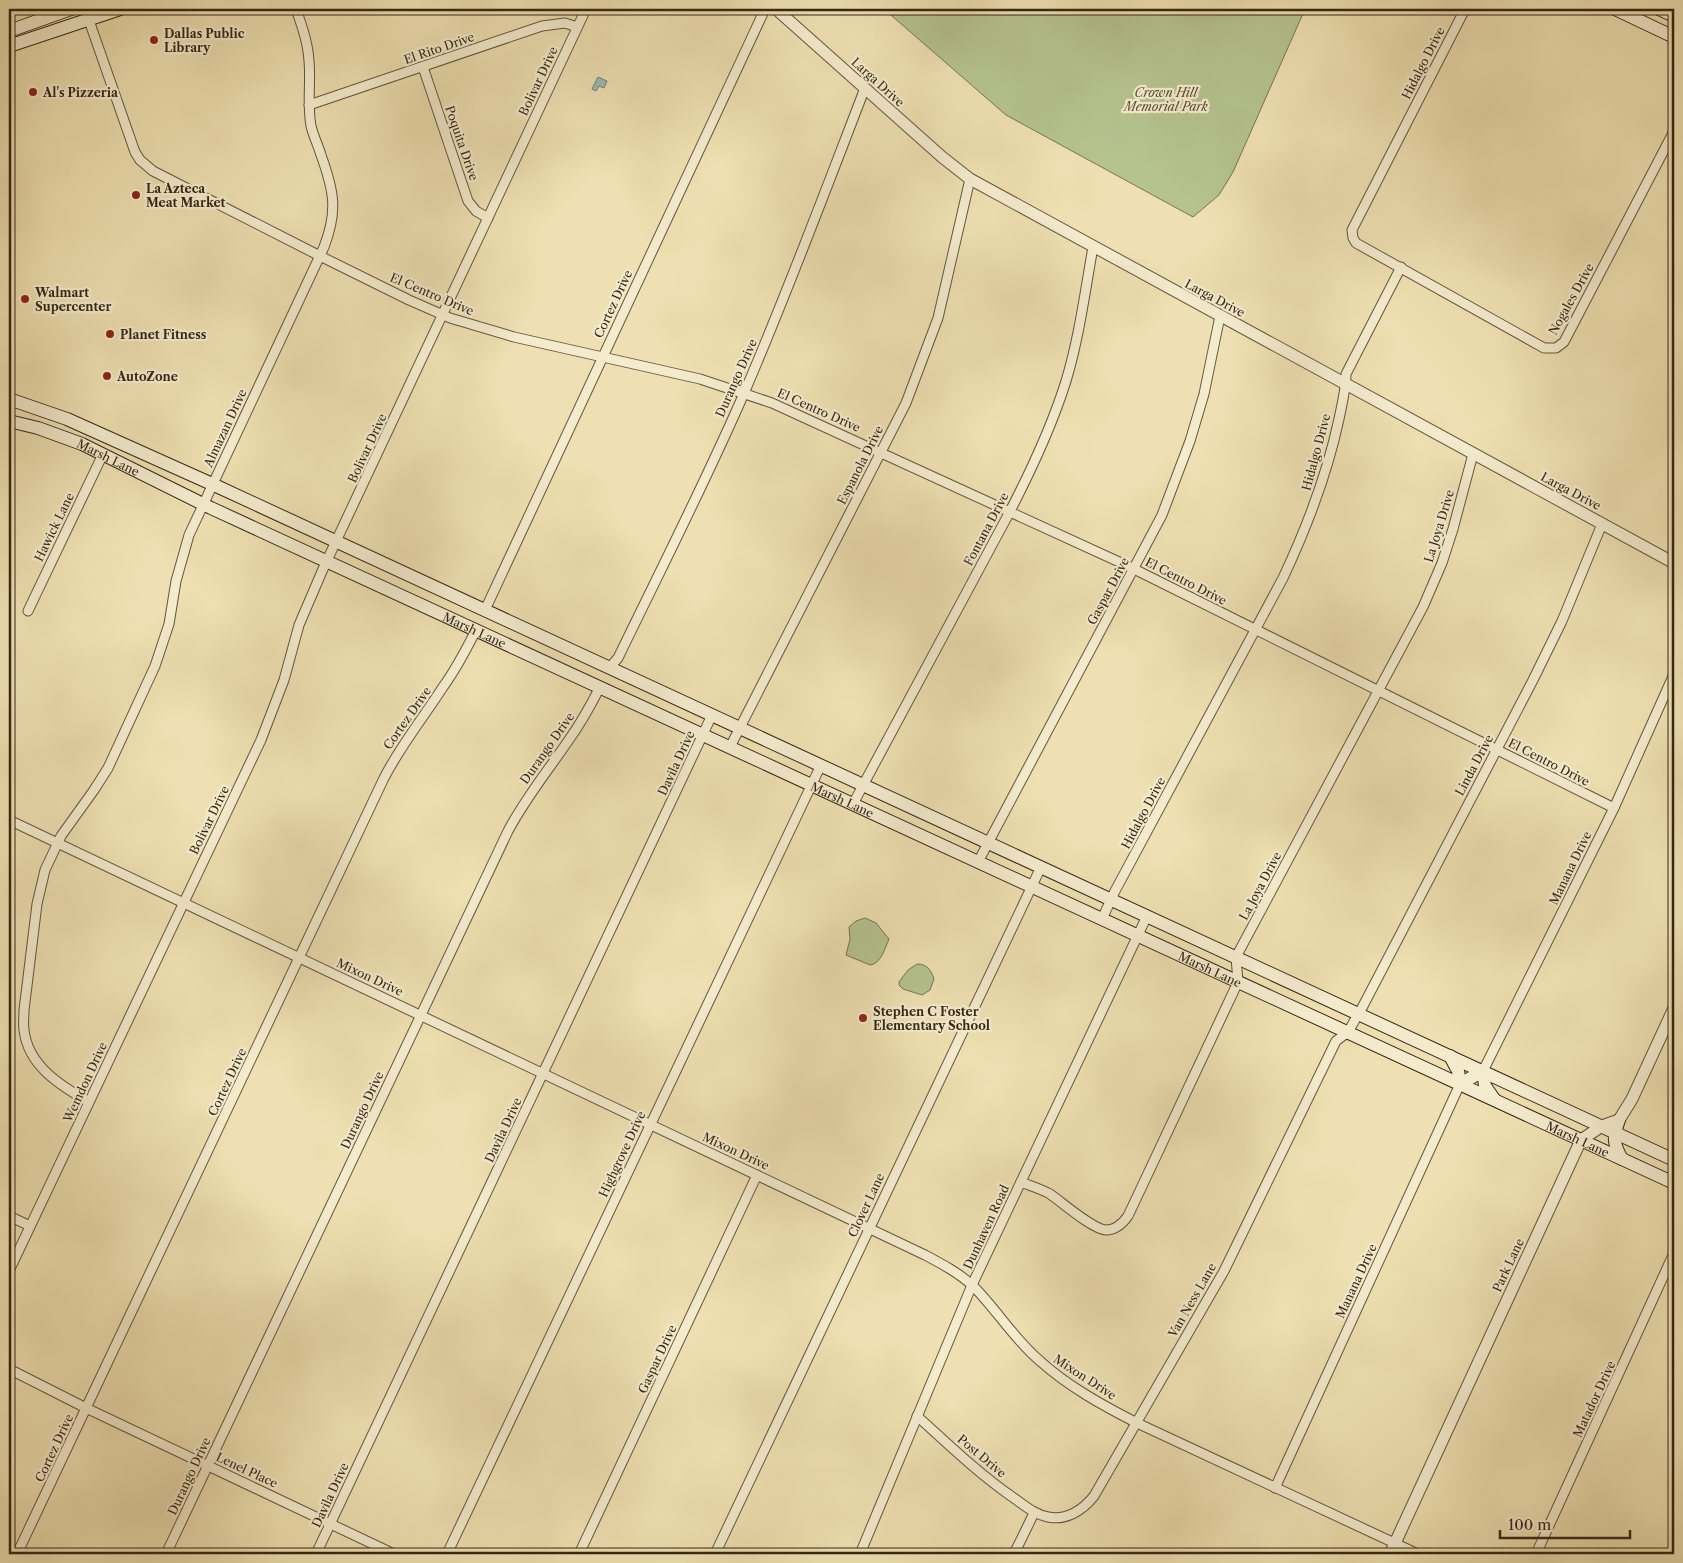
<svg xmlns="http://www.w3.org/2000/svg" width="1683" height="1563" font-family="'Libre Caslon Text',serif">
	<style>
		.green { fill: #b5c38f; stroke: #767552 }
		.water { fill: #9cbbb5; stroke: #738075 }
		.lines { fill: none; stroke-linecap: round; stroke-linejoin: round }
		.minor-casing { stroke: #64553c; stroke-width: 11 }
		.tertiary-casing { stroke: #64553c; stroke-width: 13 }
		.secondary-casing { stroke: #362715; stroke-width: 14 }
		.minor { stroke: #f4ebcd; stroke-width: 9 }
		.tertiary { stroke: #f4ebcd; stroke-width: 11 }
		.secondary { stroke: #f4ebcd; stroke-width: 12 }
		.poi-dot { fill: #8f2418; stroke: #f4ebcd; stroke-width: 2 }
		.labels { text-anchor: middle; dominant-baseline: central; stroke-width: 4.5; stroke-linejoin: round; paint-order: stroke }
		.poi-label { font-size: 12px; font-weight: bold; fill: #362715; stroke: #f4ebcd; text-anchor: start }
		.street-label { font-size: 12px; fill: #362715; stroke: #f4ebcd }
		.park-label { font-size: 12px; font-style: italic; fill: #564e34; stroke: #f4ebcd }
	</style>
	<rect width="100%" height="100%" fill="#eee0b2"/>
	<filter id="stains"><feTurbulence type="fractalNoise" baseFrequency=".004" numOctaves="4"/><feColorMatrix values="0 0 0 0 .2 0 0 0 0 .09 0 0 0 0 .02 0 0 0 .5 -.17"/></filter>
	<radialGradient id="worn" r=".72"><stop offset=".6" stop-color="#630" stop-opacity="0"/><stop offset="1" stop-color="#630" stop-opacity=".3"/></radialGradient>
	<!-- green -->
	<g class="green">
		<polygon points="884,9 1305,9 1233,172 1219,195 1193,217 1006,115"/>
		<path d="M865 918 876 923 889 939C885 948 881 964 870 965L846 955 850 939 849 927 856 921Z"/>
		<path d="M917 964C927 964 931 970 934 979L930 990 922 995 903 989 899 985V982L908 970Z"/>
	</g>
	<!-- water -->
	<polygon class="water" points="598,77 607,81 604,88 599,86 596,91 592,89"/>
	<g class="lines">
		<defs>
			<g id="minor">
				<polyline points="85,9 135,152 140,160 153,171 320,256 409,300 450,318 514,337 700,379 772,403 1128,566 1614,808"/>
				<polyline points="1465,9 1352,230 1353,238 1356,243 1544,348 1556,348 1564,342 1674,131"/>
				<polyline points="423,67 468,201 476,211 488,218"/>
				<polyline points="309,105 542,26 565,23 577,27"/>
				<polyline points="485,610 765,9"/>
				<polyline points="28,611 103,454"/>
				<path d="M610 667 618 658C661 569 706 481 745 391 788 291 826 189 865 88"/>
				<polyline points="730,747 906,403 938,318 970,179"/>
				<path d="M853 804 1007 517C1030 473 1051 429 1066 381 1079 338 1085 292 1093 247"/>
				<path d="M9 820 925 1255C942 1264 959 1273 973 1286 997 1310 1014 1339 1040 1361 1069 1387 1102 1405 1137 1423L1418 1554"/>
				<polyline points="978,862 1162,515 1190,441 1204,394 1220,316"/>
				<path d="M1102 919 1115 891 1283 578C1307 527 1327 475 1339 419 1342 404 1346 389 1346 374L1401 267"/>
				<polyline points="1483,1071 1614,808 1674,674"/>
				<path d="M89 1102C61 1086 28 1066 24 1030 23 1024 24 1017 24 1010L37 904 45 870 61 836 94 790 108 768 155 666 169 624 176 581 189 535 324 247C338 211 334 191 321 155 318 145 313 135 311 126 307 104 311 82 309 61 308 43 302 26 296 9"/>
				<path d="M1021 1182C1031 1186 1041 1189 1050 1194 1063 1203 1092 1229 1106 1230 1115 1230 1123 1223 1128 1216L1238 982 1236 957 1423 607 1442 563 1453 529 1473 454"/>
				<polyline points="9,1216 30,1226"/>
				<polyline points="9,1271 261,740 284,680 299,625 323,569 586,9"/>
				<polyline points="9,1369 86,1408 394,1554"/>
				<path d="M917 1416C948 1444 977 1472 1011 1496 1023 1504 1033 1514 1048 1517 1066 1521 1083 1510 1094 1496L1224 1271 1336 1041 1348 1032 1363 1006 1533 680 1562 621 1602 524"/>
				<polyline points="1275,1488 1460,1084"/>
				<path d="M17 1554 384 778C401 745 423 718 443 687 456 669 466 650 476 630"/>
				<path d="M166 1554 508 831C525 799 546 773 566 744 579 726 590 707 600 687"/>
				<polyline points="316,1554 712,715"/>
				<polyline points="447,1554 821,765"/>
				<polyline points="579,1554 757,1175"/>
				<polyline points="715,1554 1041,867"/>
				<polyline points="860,1554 972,1285 1147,916"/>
				<polyline points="1014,1554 1034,1513"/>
				<polyline points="1536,1554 1674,1253"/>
			</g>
			<g id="tertiary">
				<polyline points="776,9 942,157 970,179 1674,563"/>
				<polyline points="1390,1554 1581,1140 1602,1126 1619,1120 1632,1099 1674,1008"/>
			</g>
			<g id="secondary">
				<polyline points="1615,9 1674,37"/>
				<polyline points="1659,9 1674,16"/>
				<polyline points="9,31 71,9"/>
				<polyline points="9,46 120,9"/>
				<polyline points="9,399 67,419 212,484 1674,1160"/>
				<path id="s1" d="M9 421 38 428 82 444 211 508 1674 1183"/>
				<polyline points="1450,1056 1458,1071 1460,1084 1483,1071 1485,1086 1494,1099"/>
				<path d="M1619 1120C1613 1136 1613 1144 1622 1159"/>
			</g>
		</defs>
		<!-- minor casing -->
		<use href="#minor" class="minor-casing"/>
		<!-- tertiary casing -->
		<use href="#tertiary" class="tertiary-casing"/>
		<!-- secondary casing -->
		<use href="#secondary" class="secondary-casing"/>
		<!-- minor -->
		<use href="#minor" class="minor"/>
		<!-- tertiary -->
		<use href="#tertiary" class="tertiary"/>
		<!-- secondary -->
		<use href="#secondary" class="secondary"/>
	</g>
	<!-- markers -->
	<g class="poi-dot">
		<circle cx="154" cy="40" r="5"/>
		<circle cx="33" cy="92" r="5"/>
		<circle cx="136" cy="195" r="5"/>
		<circle cx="25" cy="299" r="5"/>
		<circle cx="110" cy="334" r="5"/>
		<circle cx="107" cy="376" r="5"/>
		<circle cx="863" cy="1018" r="5"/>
	</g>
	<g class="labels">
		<!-- poi labels -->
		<g class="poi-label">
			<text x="164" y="33">Dallas Public<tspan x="164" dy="14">Library</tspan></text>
			<text x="43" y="92">Al's Pizzeria</text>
			<text x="146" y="188">La Azteca<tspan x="146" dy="14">Meat Market</tspan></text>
			<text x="35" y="292">Walmart<tspan x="35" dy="14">Supercenter</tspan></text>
			<text x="120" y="334">Planet Fitness</text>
			<text x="117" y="376">AutoZone</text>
			<text x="873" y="1011">Stephen C Foster<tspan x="873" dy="14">Elementary School</tspan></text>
		</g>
		<!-- street labels -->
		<g class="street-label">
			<text transform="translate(439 48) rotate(-19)">El Rito Drive</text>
			<text transform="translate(1423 63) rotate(-63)">Hidalgo Drive</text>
			<text transform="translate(538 81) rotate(-65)">Bolivar Drive</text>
			<text transform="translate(878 82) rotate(42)">Larga Drive</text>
			<text transform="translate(462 143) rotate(71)">Poquita Drive</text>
			<text transform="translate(432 294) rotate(23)">El Centro Drive</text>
			<text transform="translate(1215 298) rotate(28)">Larga Drive</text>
			<text transform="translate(1571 299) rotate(-61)">Nogales Drive</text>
			<text transform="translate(613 304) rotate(-65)">Cortez Drive</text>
			<text transform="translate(736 378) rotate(-66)">Durango Drive</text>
			<text transform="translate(819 410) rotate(24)">El Centro Drive</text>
			<text transform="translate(225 428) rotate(-65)">Almazan Drive</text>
			<text transform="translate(367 448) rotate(-65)">Bolivar Drive</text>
			<text transform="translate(1316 452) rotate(-75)">Hidalgo Drive</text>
			<text stroke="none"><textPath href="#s1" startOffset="106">Marsh Lane</textPath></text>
			<text transform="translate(860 465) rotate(-63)">Espanola Drive</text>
			<text transform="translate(1571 491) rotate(28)">Larga Drive</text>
			<text transform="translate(1439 526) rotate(-73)">La Joya Drive</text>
			<text transform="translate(54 527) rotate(-64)">Hawick Lane</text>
			<text transform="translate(986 529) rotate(-62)">Fontana Drive</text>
			<text transform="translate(1186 581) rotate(27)">El Centro Drive</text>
			<text transform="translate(1108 591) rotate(-62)">Gaspar Drive</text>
			<text stroke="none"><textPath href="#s1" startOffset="511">Marsh Lane</textPath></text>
			<text transform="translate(407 718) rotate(-55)">Cortez Drive</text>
			<text transform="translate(547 748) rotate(-55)">Durango Drive</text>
			<text transform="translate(1549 762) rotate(27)">El Centro Drive</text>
			<text transform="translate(676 763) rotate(-65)">Davila Drive</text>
			<text transform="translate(1474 765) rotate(-62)">Linda Drive</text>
			<text stroke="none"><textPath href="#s1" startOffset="916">Marsh Lane</textPath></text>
			<text transform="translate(1143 813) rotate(-62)">Hidalgo Drive</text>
			<text transform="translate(209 820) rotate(-64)">Bolivar Drive</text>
			<text transform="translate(1570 868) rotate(-64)">Manana Drive</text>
			<text transform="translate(1260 886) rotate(-62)">La Joya Drive</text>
			<text stroke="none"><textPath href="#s1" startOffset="1321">Marsh Lane</textPath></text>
			<text transform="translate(370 977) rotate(25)">Mixon Drive</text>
			<text transform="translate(85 1082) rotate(-65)">Wemdon Drive</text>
			<text transform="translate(227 1082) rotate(-65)">Cortez Drive</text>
			<text transform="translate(362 1110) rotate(-65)">Durango Drive</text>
			<text transform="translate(503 1130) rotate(-65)">Davila Drive</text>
			<text stroke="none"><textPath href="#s1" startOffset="1726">Marsh Lane</textPath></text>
			<text transform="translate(736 1151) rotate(25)">Mixon Drive</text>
			<text transform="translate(622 1154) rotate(-65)">Highgrove Drive</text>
			<text transform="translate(866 1205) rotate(-65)">Clover Lane</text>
			<text transform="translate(986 1227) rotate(-65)">Dunhaven Road</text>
			<text transform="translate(1508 1265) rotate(-65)">Park Lane</text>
			<text transform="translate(1356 1281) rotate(-65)">Manana Drive</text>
			<text transform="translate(1192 1300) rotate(-60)">Van Ness Lane</text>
			<text transform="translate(657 1359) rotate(-65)">Gaspar Drive</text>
			<text transform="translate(1085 1377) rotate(33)">Mixon Drive</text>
			<text transform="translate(1594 1399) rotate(-65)">Matador Drive</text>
			<text transform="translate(54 1448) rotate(-65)">Cortez Drive</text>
			<text transform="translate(982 1456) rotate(40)">Post Drive</text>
			<text transform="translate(247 1470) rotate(25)">Lenel Place</text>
			<text transform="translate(189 1476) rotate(-65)">Durango Drive</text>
			<text transform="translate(330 1495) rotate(-65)">Davila Drive</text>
		</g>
		<!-- park labels -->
		<g class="park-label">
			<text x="1166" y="92">Crown Hill<tspan x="1166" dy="14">Memorial Park</tspan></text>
		</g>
	</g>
	<!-- margin -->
	<rect width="1683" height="1563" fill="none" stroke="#eee0b2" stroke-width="30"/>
	<rect x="10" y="10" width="1663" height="1543" fill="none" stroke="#362715" stroke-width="2.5"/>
	<rect x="15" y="15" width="1653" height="1533" fill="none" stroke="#362715"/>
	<!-- scale -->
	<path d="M1500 1530v8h130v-8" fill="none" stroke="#362715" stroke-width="2.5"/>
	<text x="1508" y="1530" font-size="15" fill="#362715" stroke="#f4ebcd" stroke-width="4" paint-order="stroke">100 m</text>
	<rect width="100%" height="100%" filter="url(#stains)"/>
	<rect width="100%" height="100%" fill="url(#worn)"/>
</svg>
